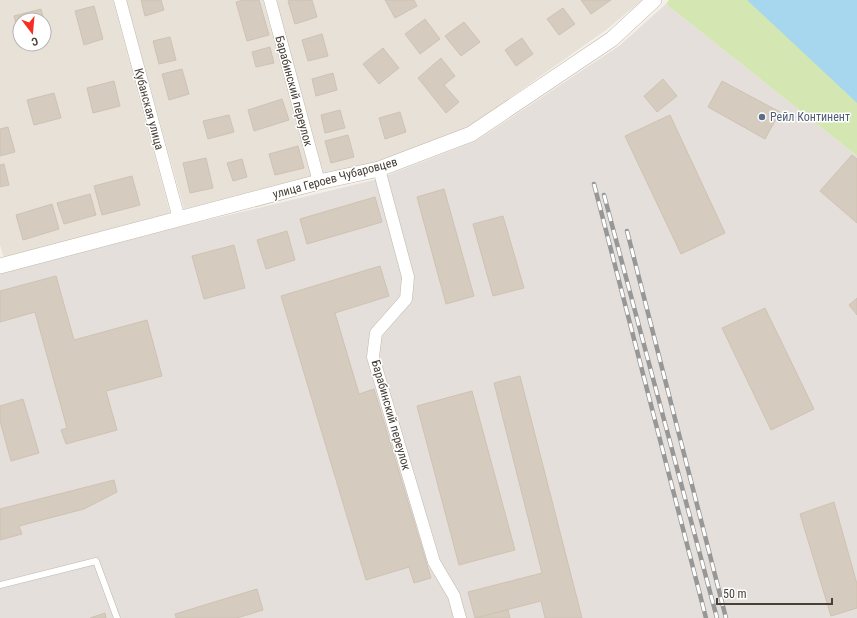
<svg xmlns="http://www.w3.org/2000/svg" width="857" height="618" font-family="'Roboto Condensed',sans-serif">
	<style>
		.residential { fill: #e8e1d7; fill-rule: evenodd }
		.industrial { fill: #e4dfda }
		.green { fill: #d4e7b3 }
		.water { fill: #a7d7ef }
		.building { fill: #d5cbbf; stroke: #d0c2b2 }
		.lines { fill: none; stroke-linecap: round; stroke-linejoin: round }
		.service-casing { stroke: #bfb7ac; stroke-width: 7 }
		.minor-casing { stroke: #bfb7ac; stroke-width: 13 }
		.tertiary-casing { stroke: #bfb7ac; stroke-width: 16 }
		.service { stroke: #fff; stroke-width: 6 }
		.minor { stroke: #fff; stroke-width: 12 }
		.tertiary { stroke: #fff; stroke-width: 15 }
		.rail-casing { stroke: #979797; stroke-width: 4.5 }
		.rail { stroke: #fff; stroke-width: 3; stroke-dasharray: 9; stroke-linecap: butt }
		.service-dot { fill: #5c6f8a; stroke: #fff; stroke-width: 1.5 }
		.labels { text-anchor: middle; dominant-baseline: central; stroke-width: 3; stroke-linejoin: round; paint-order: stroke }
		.street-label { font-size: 12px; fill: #484037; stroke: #fff }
		.service-label { font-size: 12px; fill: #4e5e75; stroke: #fff; text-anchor: start }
	</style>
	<rect width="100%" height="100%" fill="#f4f0e9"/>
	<!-- residential -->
	<g class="residential">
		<path d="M0 0H113L170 213 4 258 0 245ZM20 20H44V44H20Z"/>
		<polygon points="126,0 263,0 311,176 184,209"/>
		<polygon points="276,0 642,0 606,30 467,128 377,164 324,175"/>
	</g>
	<!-- industrial -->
	<polygon class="industrial" points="666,4 857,156 857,618 0,618 0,274 183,226 378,179 476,141 619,46"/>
	<!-- green -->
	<polygon class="green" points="669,0 857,0 857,156 666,4"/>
	<!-- water -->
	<polygon class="water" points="747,0 857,0 857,103"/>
	<!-- building -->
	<g class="building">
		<polygon points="141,0 161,0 164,10 145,16"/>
		<polygon points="243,0 259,0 269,35 247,41 236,2"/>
		<polygon points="290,0 312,0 317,17 295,24 288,1"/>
		<polygon points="385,0 414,0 417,6 395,18"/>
		<polygon points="581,0 611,0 591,14"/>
		<polygon points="94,6 103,39 84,45 75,11"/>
		<polygon points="563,8 575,24 559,35 547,19"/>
		<polygon points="41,9 44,20 20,20 20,39 14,16"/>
		<polygon points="425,19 440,39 420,54 405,34"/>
		<polygon points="44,20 47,33 44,34"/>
		<polygon points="464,22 480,42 461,56 445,36"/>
		<polygon points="322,34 328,56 308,61 302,40"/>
		<polygon points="170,37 176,60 159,64 153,41"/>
		<polygon points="522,38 533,54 516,66 505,50"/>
		<polygon points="270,47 274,63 256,67 252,52"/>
		<polygon points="383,48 399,68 379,84 363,64"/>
		<polygon points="441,58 455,76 444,85 459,102 446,113 418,78"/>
		<polygon points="182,69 189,94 169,100 162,74"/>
		<polygon points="333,73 337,90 316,96 312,79"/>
		<polygon points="663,79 677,96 657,112 644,96"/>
		<polygon points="114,81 120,106 93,113 87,88"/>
		<polygon points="722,81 780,112 765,139 708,107"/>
		<polygon points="54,93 61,118 34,125 27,100"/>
		<polygon points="282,99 289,120 254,131 248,110"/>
		<polygon points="340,110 345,128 325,133 321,115"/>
		<polygon points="400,112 406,132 385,139 379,118"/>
		<polygon points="229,115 234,132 208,139 203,121"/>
		<polygon points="670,115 725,233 681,254 625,136"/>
		<polygon points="8,127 15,152 0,156 0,129"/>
		<polygon points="348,135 354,157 331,163 325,141"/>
		<polygon points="298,146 304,168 275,175 269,154"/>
		<polygon points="852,155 857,159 857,223 820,191"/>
		<polygon points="206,158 213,188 190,193 183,163"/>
		<polygon points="242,159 247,177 233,181 227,163"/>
		<polygon points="4,164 9,185 0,187 0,165"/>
		<polygon points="132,176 140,205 102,215 94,186"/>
		<polygon points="444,189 474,296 446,304 417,197"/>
		<polygon points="90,194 96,215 64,224 57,203"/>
		<polygon points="375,197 382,222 307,244 300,219"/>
		<polygon points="52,204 59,229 23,240 16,215"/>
		<polygon points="503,216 524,288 493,296 473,224"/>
		<polygon points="287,231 295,260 266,269 257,240"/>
		<polygon points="234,245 245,288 204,299 192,256"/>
		<polygon points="380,266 389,296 335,313 359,394 374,389 431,578 414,583 409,567 366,580 281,296"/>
		<polygon points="56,276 74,340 147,320 162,376 106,391 117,430 66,444 61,430 67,428 35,312 0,322 0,291"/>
		<polygon points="857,298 857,315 849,305"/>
		<polygon points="765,308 814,409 771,430 722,328"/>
		<polygon points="520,376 582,618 545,618 541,601 475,618 468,592 542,573 494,383"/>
		<polygon points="472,391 515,550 459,565 417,406"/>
		<polygon points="23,399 39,453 11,461 0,421 0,406"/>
		<polygon points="114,480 117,492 84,509 19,526 22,534 0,540 0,509"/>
		<polygon points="834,502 857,584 857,608 831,616 800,514"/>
		<polygon points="257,589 263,610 237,618 176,618 175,614"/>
		<polygon points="508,610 510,618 475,618"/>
		<polygon points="105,613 106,618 90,618"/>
	</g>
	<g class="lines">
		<defs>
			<polyline id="service" points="0,585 96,561 117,618"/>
			<g id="minor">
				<polyline points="120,0 179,219"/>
				<polyline points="270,0 319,182"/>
				<polyline points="379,169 408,277 406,299 376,333 373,357 434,562 454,596 460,618"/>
			</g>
			<polyline id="tertiary" points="0,266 319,182 379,169 471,134 612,39 654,0"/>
		</defs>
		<!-- service casing -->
		<use href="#service" class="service-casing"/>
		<!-- minor casing -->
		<use href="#minor" class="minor-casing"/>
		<!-- tertiary casing -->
		<use href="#tertiary" class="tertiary-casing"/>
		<!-- service -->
		<use href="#service" class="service"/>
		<!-- minor -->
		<use href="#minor" class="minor"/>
		<!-- tertiary -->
		<use href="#tertiary" class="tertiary"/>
		<defs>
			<g id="rail">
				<polyline points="594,184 706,618"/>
				<polyline points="604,195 717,618"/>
				<polyline points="627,231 726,618"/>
			</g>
		</defs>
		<!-- rail casing -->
		<use href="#rail" class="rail-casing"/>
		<!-- rail -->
		<use href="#rail" class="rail"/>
	</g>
	<!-- markers -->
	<circle class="service-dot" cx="762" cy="117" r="4"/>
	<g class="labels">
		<!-- street labels -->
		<g class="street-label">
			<text transform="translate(294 91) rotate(75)">Барабинский переулок</text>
			<text transform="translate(149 109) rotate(75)">Кубанская улица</text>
			<text transform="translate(335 178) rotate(-15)">улица Героев Чубаровцев</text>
			<text transform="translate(391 415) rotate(74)">Барабинский переулок</text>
		</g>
		<!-- service labels -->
		<g class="service-label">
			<text x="770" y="117">Рейл Континент</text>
		</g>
	</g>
	<!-- north arrow -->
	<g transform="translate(32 32) rotate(164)"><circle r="19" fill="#ffffff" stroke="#b6b3af"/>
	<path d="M0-3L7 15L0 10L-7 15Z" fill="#f42f20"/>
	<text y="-6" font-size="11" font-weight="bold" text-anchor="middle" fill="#484037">С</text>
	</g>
	<!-- scale -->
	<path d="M717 598v6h115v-6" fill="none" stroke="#484037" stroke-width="2"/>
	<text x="723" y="598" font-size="12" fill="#484037" stroke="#ffffff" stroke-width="3" paint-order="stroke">50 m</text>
</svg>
